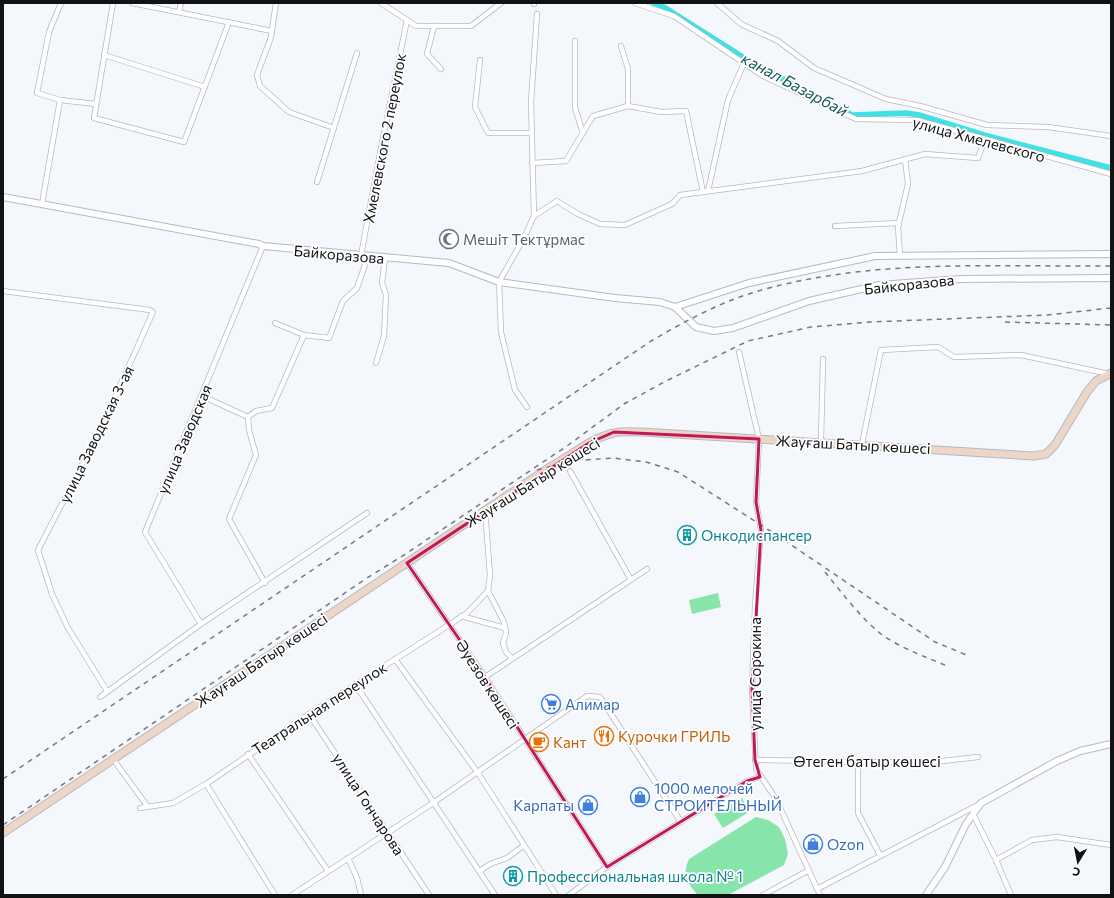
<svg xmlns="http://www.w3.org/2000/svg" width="1114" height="898" font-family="Commissioner,sans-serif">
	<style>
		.green { fill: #87e5ac }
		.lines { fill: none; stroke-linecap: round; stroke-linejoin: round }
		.canal { stroke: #3ee2e5; stroke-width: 5.5 }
		.minor-casing { stroke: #b7b9be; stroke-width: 6 }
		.tertiary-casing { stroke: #b7b9be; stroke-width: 8 }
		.secondary-casing { stroke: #b7b9be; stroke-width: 9 }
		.minor { stroke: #fff; stroke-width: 4.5 }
		.tertiary { stroke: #fff; stroke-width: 6 }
		.secondary { stroke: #ecd6c8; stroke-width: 7 }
		.rail { stroke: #77787b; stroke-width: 1.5; stroke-dasharray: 5 5; stroke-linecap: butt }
		.marked { fill: none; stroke: #c2185b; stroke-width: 3; stroke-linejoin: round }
		.labels { text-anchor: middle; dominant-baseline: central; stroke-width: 3.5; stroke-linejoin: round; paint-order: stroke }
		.street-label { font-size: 15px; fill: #111214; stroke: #fff }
		.worship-label { font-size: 15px; fill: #5b616d; stroke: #fff; text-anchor: start }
		.culture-label { font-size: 15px; fill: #0d838f; stroke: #fff; text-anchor: start }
		.shop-label { font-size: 15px; fill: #366cbe; stroke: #fff; text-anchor: start }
		.food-label { font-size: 15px; fill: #c56008; stroke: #fff; text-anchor: start }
		.water-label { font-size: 16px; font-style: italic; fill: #155859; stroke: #fff }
	</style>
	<rect width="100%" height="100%" fill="#f4f7fb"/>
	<!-- green -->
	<g class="green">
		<polygon points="718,593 721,607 692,614 689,600"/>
		<polygon points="742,798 749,812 723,828 714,814"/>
		<path d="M756 817 768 820 779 827 785 839 788 854 784 865 728 895H698C687 884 682 873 689 859Z"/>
	</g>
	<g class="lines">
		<!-- canal -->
		<polyline class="canal" points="653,3 664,7 751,62 852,115 906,113 919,115 984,135 1111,168"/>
		<defs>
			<g id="minor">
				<polyline points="113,3 94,118 184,142 229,22"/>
				<polyline points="132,3 272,31"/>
				<polyline points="276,3 271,37 257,75 260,86 289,112 334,128"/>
				<polyline points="381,3 416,26 471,26 501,3"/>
				<polyline points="534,3 534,4"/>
				<polyline points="635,3 674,16 763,76 856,119 917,120 1111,174"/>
				<polyline points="717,3 741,24 778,41 814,68 886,99 920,106 987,125 1048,127 1111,136"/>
				<polyline points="179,12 181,3"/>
				<polyline points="434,26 427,54 441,69"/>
				<polyline points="575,41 575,108 583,133"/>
				<polyline points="621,46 628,69 628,106"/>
				<polyline points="104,55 205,87"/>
				<polyline points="480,60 475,107 488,133 531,133"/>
				<polyline points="60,100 96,104"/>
				<polyline points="532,163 566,161 593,116 628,106 661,112 686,111 703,192"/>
				<polyline points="317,182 357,53"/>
				<polyline points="708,191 728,100 744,63"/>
				<polyline points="42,204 60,100 37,93 49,32 61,3"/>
				<polyline points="534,216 557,201 578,214 600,224 625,225 672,204 680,195 862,171 925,154 978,158 985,139"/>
				<polyline points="835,226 899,223"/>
				<polyline points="361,255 381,148 407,20"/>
				<polyline points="900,256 898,227 908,184 905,159"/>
				<polyline points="3,291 150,310 153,312 101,428 38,550 52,594 68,628 107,691"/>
				<polyline points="275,323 304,335"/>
				<polyline points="739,352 759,439 756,502 761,530 755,605 752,689 756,769 776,799 820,895"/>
				<polyline points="376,363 384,336 386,295 382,283 385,258"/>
				<polyline points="202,396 248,417"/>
				<polyline points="527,407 515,390 501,332 499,282 524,238 534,216 531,102 537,14"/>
				<polyline points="821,441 823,359"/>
				<polyline points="862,444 881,350 938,347 954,357 1021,355 1109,374"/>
				<polyline points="570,471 631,580"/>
				<polyline points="485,510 490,575 488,591 504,622 506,633 503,643 506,652 512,658"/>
				<polyline points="407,563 485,677 607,867"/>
				<polyline points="265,583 229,519 256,455 249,430 248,417 256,411 272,408 304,335 329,338 343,301 357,288 368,256"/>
				<polyline points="461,616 505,628"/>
				<polyline points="201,624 145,532 263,246"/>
				<polyline points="395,659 478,773 556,895"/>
				<polyline points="485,677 647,569"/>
				<polyline points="355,684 495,895"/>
				<polyline points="100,697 201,624 367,513"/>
				<polyline points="309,714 429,895"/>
				<polyline points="248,754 328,871"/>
				<polyline points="113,759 148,807"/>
				<polyline points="755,760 925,763 978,757"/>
				<polyline points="858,762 858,813 880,855"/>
				<polyline points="206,784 275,895"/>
				<polyline points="140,808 173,803 206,784 309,714 449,625 467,613 488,591"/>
				<polyline points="973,814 996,860 1011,895"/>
				<polyline points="348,858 357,878 361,895"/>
				<polyline points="996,860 1032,840 1057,837 1111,845"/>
				<polyline points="480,871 490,864 507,858 523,846"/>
				<polyline points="817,889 978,805"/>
				<polyline points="292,895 433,803 587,696 600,697 681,822"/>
				<polyline points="569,895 607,867 747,781 760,777"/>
				<polyline points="763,895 809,870"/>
			</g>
			<g id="tertiary">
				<polyline points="3,197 259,244 263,246 449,263 499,282 615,298 660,302 675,307 696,327 714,331 733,328 809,301 879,285 961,279 1111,278"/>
				<polyline points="675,307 749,283 875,256 1111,254"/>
				<polyline points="926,895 945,867 966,824 981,803 1057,761 1080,751 1111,744"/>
			</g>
			<path id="secondary" d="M3 833 550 467C571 456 590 438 614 433 622 431 633 432 642 432L1034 456 1046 454 1055 445 1087 392 1096 381 1111 373"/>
		</defs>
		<!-- minor casing -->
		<use href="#minor" class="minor-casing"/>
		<!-- tertiary casing -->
		<use href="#tertiary" class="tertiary-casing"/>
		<!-- secondary casing -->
		<use href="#secondary" class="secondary-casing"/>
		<!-- minor -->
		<use href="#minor" class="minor"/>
		<!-- tertiary -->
		<use href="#tertiary" class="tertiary"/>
		<!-- secondary -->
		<use href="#secondary" class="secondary"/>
		<!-- rail -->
		<g class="rail">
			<polyline points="1005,322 1111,325"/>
			<polyline points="537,470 571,461 613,458 646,462 678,472 775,534 935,642 969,656"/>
			<path d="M825 572C842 593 860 617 881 634 900 648 926 657 947 666"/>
			<path d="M3 779 651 341C684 322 718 303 755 292 870 258 992 267 1111 266"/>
			<polyline points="3,825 367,578 404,555 567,446 624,404 666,381 748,341 811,327 870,322 1047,315 1111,308"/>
		</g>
	</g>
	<!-- marked area -->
	<path class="marked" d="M614 432 759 439 756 502 761 530 752 689 755 760 760 777 747 781 607 867 485 677 407 563 589 443Z"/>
	<!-- icons -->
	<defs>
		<symbol id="mosque-ring" viewBox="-11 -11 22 22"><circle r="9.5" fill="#fff" stroke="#6b7280" stroke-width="1.5"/><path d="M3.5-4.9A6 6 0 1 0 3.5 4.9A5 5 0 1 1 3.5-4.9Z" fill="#6b7280"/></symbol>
		<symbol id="building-ring" viewBox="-11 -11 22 22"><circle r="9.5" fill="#fff" stroke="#0f9aa8" stroke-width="1.5"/><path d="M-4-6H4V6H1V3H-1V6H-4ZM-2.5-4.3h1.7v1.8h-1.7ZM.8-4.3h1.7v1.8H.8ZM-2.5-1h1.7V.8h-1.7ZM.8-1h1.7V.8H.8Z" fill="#0f9aa8"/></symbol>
		<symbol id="supermarket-ring" viewBox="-11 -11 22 22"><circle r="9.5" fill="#fff" stroke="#3f7fe0" stroke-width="1.5"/><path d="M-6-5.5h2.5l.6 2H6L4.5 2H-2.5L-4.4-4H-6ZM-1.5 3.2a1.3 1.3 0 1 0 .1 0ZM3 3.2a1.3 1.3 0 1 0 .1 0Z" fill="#3f7fe0"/></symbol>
		<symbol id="restaurant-ring" viewBox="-11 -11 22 22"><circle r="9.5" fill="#fff" stroke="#e8710a" stroke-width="1.5"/><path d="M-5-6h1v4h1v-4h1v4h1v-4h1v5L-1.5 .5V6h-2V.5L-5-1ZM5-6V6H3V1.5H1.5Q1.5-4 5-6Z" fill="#e8710a"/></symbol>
		<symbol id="cafe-ring" viewBox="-11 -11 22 22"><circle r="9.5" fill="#fff" stroke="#e8710a" stroke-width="1.5"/><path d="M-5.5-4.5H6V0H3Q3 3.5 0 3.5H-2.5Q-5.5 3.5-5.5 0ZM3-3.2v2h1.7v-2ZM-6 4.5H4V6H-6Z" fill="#e8710a"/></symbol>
		<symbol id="shop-ring" viewBox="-11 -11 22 22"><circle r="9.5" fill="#fff" stroke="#3f7fe0" stroke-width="1.5"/><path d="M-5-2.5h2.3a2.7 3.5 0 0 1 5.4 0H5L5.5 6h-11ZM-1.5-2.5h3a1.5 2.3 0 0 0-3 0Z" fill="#3f7fe0"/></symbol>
	</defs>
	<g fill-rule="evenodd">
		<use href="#mosque-ring" x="438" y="228" width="22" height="22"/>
		<use href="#building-ring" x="676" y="524" width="22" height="22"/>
		<use href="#supermarket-ring" x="540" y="693" width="22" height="22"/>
		<use href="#restaurant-ring" x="593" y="725" width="22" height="22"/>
		<use href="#cafe-ring" x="528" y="731" width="22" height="22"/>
		<use href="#shop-ring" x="629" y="786" width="22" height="22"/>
		<use href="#shop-ring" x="577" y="794" width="22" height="22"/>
		<use href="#shop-ring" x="802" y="833" width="22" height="22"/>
		<use href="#building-ring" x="502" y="865" width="22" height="22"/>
	</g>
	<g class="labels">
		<!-- street labels -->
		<g class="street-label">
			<text transform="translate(384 138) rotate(-79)">Хмелевского 2 переулок</text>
			<text transform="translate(979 139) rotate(15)">улица Хмелевского</text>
			<text transform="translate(339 254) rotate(5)">Байкоразова</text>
			<text transform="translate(909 284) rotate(-6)">Байкоразова</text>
			<text transform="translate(96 434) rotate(-64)">улица Заводская 3-ая</text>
			<text transform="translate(184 439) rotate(-67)">улица Заводская</text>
			<text transform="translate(853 444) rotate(3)">Жауғаш Батыр көшесі</text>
			<text transform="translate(532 482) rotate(-32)">Жауғаш Батыр көшесі</text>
			<text transform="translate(261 660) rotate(-34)">Жауғаш Батыр көшесі</text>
			<text transform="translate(755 674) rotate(-90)">улица Сорокина</text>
			<text transform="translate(488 684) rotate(57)">Әуезов көшесі</text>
			<text transform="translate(319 708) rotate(-33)">Театральная переулок</text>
			<text x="867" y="761">Өтеген батыр көшесі</text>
			<text transform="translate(369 804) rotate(57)">улица Гончарова</text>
		</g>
		<!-- worship labels -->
		<g class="worship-label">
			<text x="463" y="239">Мешіт Тектұрмас</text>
		</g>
		<!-- culture labels -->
		<g class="culture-label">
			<text x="701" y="535">Онкодиспансер</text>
			<text x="527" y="876">Профессиональная школа № 1</text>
		</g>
		<!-- shop labels -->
		<g class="shop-label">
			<text x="565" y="704">Алимар</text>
			<text x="654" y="788">1000 мелочей<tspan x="654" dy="17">СТРОИТЕЛЬНЫЙ</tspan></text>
			<text x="574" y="805" text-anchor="end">Карпаты</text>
			<text x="827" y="844">Ozon</text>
		</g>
		<!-- food labels -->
		<g class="food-label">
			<text x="618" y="736">Курочки ГРИЛЬ</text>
			<text x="553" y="742">Кант</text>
		</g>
		<!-- water labels -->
		<g class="water-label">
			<text transform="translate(795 84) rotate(28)">канал Базарбай</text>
		</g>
	</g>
	<!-- border -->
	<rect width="1114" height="898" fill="none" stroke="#111214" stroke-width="8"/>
	<!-- north arrow -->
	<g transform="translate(1078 862) rotate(190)" stroke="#ffffff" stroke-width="3" paint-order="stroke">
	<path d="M0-3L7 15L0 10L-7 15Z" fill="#111214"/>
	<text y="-6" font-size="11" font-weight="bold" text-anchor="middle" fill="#111214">С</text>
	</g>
</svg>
